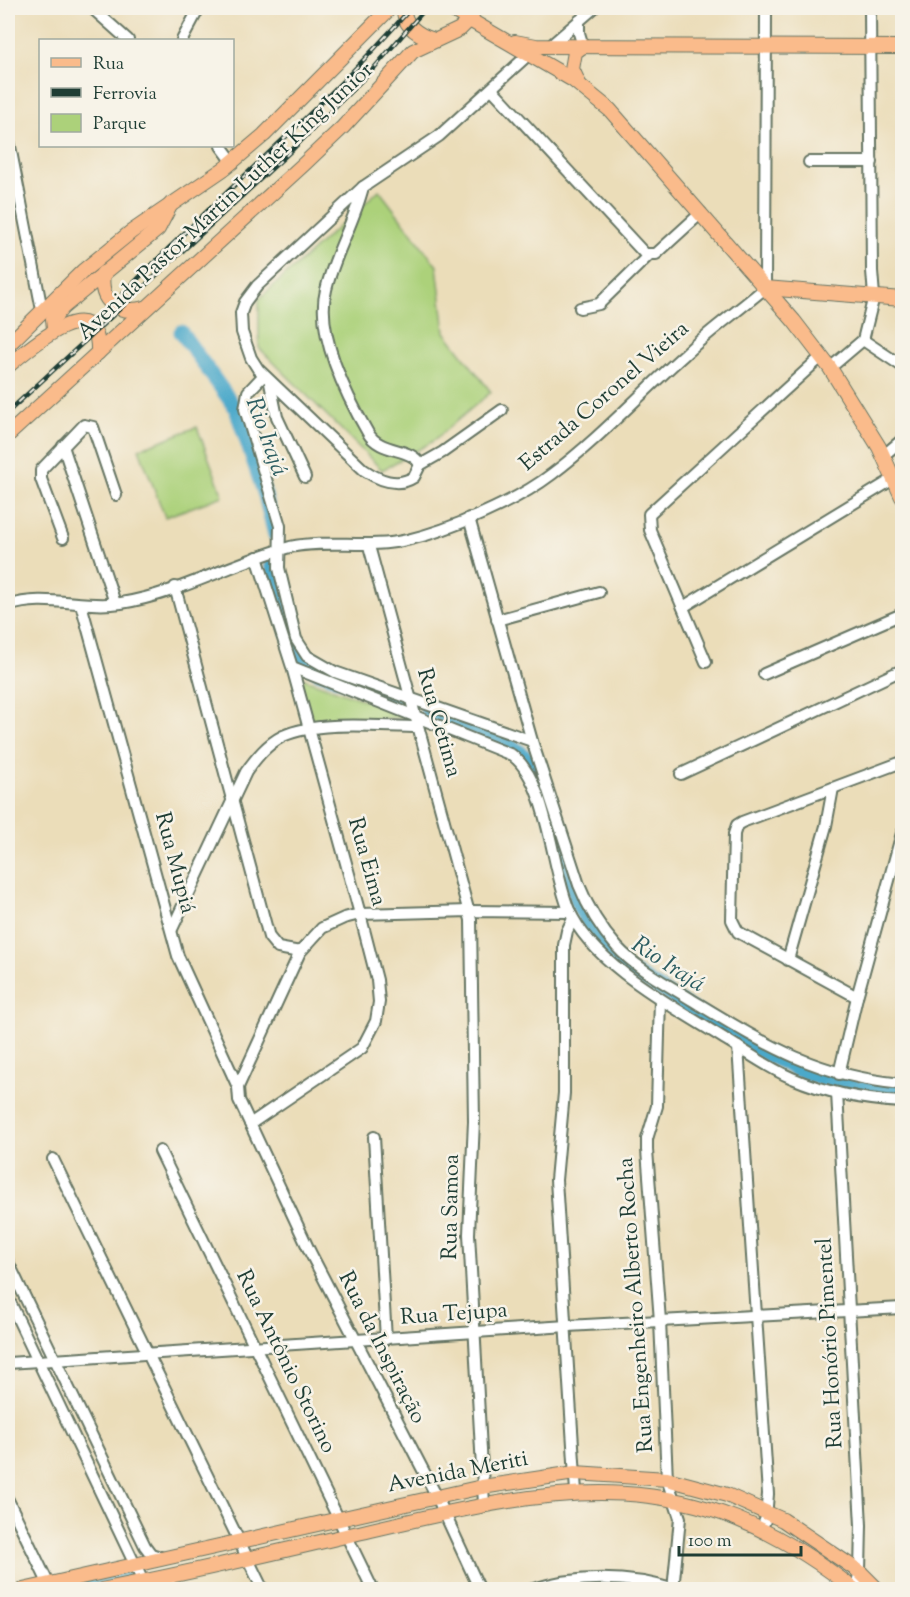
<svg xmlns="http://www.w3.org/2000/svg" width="910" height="1597" font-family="'Sorts Mill Goudy',serif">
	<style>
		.green { fill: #acd17a; stroke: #668757; stroke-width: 1.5 }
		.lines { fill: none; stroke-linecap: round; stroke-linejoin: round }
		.river { stroke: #4ca9ca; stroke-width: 15 }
		.minor-casing { stroke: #667563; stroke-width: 14 }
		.major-casing { stroke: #667563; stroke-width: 16 }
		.minor { stroke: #fff; stroke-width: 10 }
		.major { stroke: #fabb8b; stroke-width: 14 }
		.rail-casing { stroke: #1f3d34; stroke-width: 4.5 }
		.rail { stroke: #f7f3e8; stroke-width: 2; stroke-dasharray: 7; stroke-linecap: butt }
		.labels { text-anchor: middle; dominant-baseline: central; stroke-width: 5; stroke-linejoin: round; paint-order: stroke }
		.street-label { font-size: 22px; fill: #1f3d34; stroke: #f7f3e8 }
		.water-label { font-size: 24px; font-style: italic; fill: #2c5d61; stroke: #f7f3e8 }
	</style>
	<rect width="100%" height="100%" fill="#f7f3e8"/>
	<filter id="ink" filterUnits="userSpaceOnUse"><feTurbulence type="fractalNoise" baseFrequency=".0167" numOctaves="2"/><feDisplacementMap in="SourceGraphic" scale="12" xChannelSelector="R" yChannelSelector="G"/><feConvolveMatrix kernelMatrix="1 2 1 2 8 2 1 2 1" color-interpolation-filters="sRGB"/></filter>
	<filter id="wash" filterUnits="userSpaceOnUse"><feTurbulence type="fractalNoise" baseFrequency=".008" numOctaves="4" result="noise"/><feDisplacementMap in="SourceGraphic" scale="24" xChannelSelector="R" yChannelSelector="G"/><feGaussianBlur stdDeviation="1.35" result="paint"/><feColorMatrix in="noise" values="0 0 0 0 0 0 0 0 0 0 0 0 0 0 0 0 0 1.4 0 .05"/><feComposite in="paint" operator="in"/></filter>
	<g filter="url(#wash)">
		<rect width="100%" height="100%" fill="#ebddb9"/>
		<!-- green -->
		<g class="green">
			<polygon points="379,190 437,266 445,332 491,392 432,442 382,470 259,348 259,299"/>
			<polygon points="197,427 223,496 165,517 139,449"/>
			<polygon points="299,677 412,717 310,722"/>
		</g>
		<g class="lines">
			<!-- river -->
			<g class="river">
				<polyline points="181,332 236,409 265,495 275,535"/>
				<path d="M271 565C281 602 284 650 318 672L408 704"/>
				<path d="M427 710C463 725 516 736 537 771L579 908 599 941 624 967 758 1050 797 1070 821 1079 858 1088 902 1092"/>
				<polyline points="65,1590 133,1574"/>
			</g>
		</g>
	</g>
	<g filter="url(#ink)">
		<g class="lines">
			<defs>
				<g id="minor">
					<polyline points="92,8 128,40"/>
					<polyline points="579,21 579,33 583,46"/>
					<polyline points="182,40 199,8"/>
					<polyline points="550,46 594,8"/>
					<polyline points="492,89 645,254 656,254 701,213"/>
					<polyline points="8,136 42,310"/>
					<polyline points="221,146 233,162"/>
					<polyline points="809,162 872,162"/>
					<path d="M363 187C354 223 334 255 326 290 315 333 347 397 368 433 380 454 413 447 420 465"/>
					<polyline points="580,308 599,304 649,255"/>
					<polyline points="863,340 902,366"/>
					<polyline points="830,368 863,340 874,296 872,271 870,8"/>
					<path d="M263 376 248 392 245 409 280 526 279 568 296 639 307 656 335 672 532 741 579 885C588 908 601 929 617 947 638 970 667 984 692 1000 765 1044 815 1076 902 1084"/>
					<polyline points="270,383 277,417 305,477"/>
					<polyline points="63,446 115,603"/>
					<polyline points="884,455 902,440"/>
					<path d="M420 465 414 477C397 488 379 480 364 470L258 369 251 358 242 332 241 313 245 302 257 286 363 187 439 136 528 55"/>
					<polyline points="420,465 443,452 502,410"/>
					<polyline points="469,518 532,741"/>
					<polyline points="63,538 41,479 41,470 84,425 93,427 116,495"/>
					<polyline points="369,546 471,920 474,1121 469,1234 484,1504"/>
					<polyline points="175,587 269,937 278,948 300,952"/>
					<polyline points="81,604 178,956 238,1087 239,1100 310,1252 437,1497 480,1590"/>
					<path d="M8 606C44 593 83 609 121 603 179 594 233 562 290 547 329 539 368 549 407 540 451 530 517 501 552 474 599 439 640 394 684 355 709 331 738 311 765 288L766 8"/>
					<polyline points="683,607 895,478"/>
					<polyline points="497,620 599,592"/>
					<polyline points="706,662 650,530 649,514 821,357"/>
					<path d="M292 667 512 755C548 782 551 867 569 910 593 965 676 1008 725 1039 747 1052 768 1068 792 1078 827 1093 865 1100 902 1102"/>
					<polyline points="764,674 902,614"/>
					<polyline points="681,774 902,670"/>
					<polyline points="573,919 567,931 564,945 564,1093 556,1180 576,1492"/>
					<path d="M172 929 246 772C256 758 267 744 283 736 318 720 380 727 418 727"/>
					<polyline points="788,960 826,826 833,788"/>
					<polyline points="857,997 738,932 732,920 734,834 737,825 742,822 902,762"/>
					<polyline points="660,999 657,1106 647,1139 647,1150 660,1321 667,1479 680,1518 673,1590"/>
					<polyline points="738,1047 768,1494 766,1518 761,1530"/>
					<polyline points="839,1074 857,997 902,833"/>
					<polyline points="238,1087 300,952 322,928 344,918 360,914 470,911 570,912"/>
					<polyline points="837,1093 861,1525 860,1572 855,1589"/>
					<polyline points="250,1124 362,1048 376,1021 379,1002 377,980 360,914 292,667 257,557"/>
					<polyline points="374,1137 386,1339"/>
					<polyline points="160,1151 373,1590"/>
					<polyline points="53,1159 263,1590"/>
					<polyline points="8,1262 145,1546 151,1554 163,1558"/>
					<polyline points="8,1298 147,1590"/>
					<polyline points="8,1363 567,1326 902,1308"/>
					<polyline points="8,1500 51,1589"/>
					<polyline points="168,1576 171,1590"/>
					<path d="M530 1590C575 1575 629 1575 675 1590"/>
				</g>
				<g id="major">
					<path d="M404 8C403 26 418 35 434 40"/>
					<polyline points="449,8 573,80 610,110 794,321 830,368 879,447 902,497"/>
					<polyline points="515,42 536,46 902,47"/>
					<polyline points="579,84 572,69 575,52 583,46"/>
					<path d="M103 273C99 302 117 315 145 308"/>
					<polyline points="765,288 902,299"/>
					<polyline points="54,329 53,319 63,307 158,229 171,204"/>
					<polyline points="8,345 83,271 131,232 225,168 264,135 390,8"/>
					<path d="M8 366C27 350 100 285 98 353"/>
					<polyline points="8,435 304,164 343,127 413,51 460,29 469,20 475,8"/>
					<polyline points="23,1590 482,1487 575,1473 667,1479 727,1495 783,1520 860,1572 878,1590"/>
					<path d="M101 1590C191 1573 282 1551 371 1530 562 1485 689 1458 855 1590"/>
				</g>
			</defs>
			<!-- minor casing -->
			<use href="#minor" class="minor-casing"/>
			<!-- major casing -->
			<use href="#major" class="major-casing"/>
			<!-- minor -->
			<use href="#minor" class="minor"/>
			<!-- major -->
			<use href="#major" class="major"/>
			<defs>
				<g id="rail">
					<path d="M122 295C216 197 322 111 411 8"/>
					<polyline points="8,412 293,149 374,68 426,8"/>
				</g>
			</defs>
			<!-- rail casing -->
			<use href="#rail" class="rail-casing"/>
			<!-- rail -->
			<use href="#rail" class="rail"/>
		</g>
	</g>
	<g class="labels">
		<!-- street labels -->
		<g class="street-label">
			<text transform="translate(226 202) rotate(-43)">Avenida Pastor Martin Luther King Junior</text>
			<text transform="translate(605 397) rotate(-41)">Estrada Coronel Vieira</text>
			<text transform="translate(438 723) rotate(74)">Rua Cetima</text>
			<text transform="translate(366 862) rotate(74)">Rua Eima</text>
			<text transform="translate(174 863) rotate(75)">Rua Mupiá</text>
			<text transform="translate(452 1207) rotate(-89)">Rua Samoa</text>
			<text transform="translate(637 1305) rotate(-94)">Rua Engenheiro Alberto Rocha</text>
			<text transform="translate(454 1315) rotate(-4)">Rua Tejupa</text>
			<text transform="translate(831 1343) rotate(-93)">Rua Honório Pimentel</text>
			<text transform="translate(381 1348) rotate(63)">Rua da Inspiração</text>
			<text transform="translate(285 1362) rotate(64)">Rua Antônio Storino</text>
			<text transform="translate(458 1473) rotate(-11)">Avenida Meriti</text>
		</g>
		<!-- water labels -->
		<g class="water-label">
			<text transform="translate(266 437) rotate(70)">Rio Irajá</text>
			<text transform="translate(668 965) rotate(33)">Rio Irajá</text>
		</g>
	</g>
	<!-- margin -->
	<rect width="910" height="1597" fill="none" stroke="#f7f3e8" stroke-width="30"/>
	<!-- legend -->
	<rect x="39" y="39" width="195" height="108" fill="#f7f3e8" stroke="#a1aaa0" stroke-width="1.5"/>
	<rect x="51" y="58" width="30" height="9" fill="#fabb8b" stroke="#a1aaa0" stroke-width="1.5"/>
	<text x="93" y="69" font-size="18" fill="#1f3d34">Rua</text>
	<rect x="51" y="88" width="30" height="9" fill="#1f3d34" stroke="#a1aaa0" stroke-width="1.5"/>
	<text x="93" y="99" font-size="18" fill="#1f3d34">Ferrovia</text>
	<rect x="51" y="114" width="30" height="18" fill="#acd17a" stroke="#a1aaa0" stroke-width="1.5"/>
	<text x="93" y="129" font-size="18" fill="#1f3d34">Parque</text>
	<!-- scale -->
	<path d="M679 1546v9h122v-9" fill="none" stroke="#1f3d34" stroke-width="3"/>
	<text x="688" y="1546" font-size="18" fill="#1f3d34" stroke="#f7f3e8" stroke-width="4.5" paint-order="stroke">100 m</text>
</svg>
